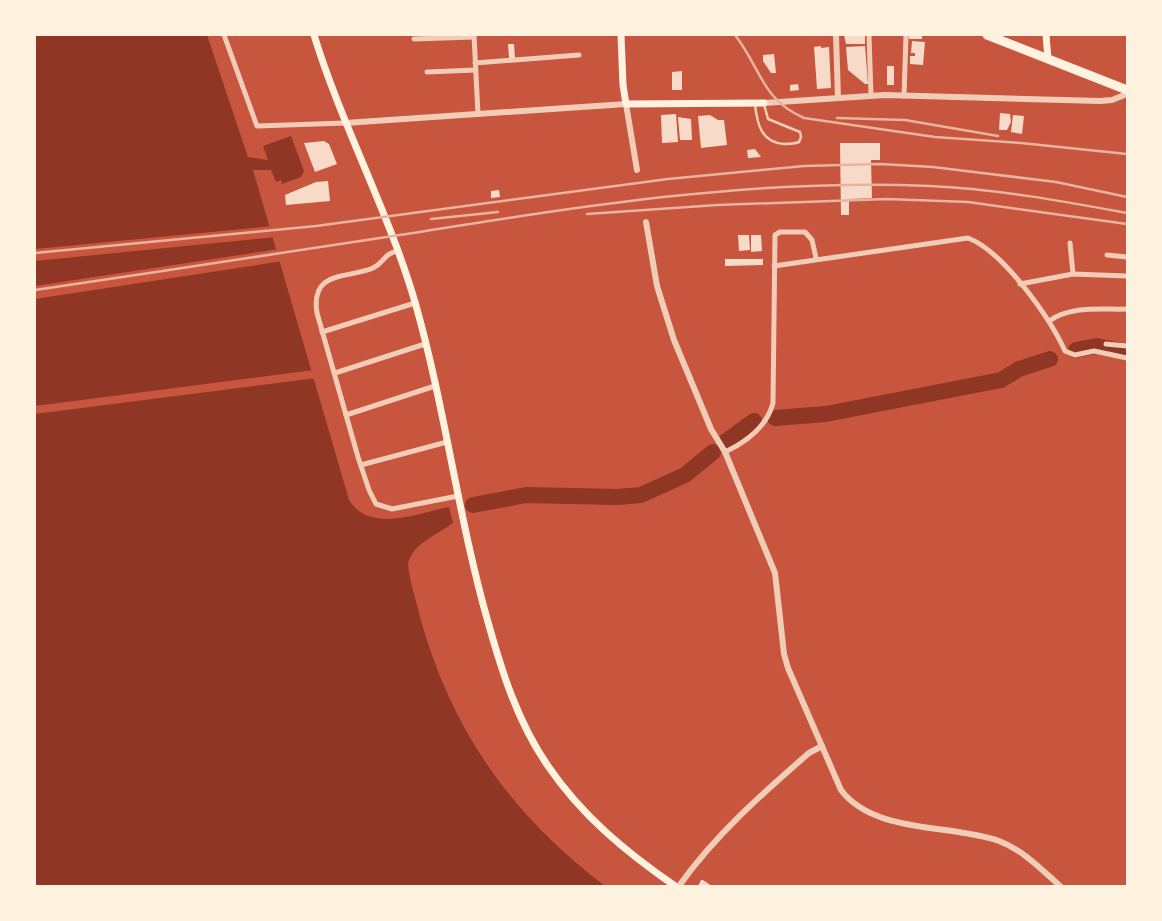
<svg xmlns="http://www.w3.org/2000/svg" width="1162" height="921" font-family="'Titillium Web',sans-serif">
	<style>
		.water { fill: #8f3625 }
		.pier { fill: #c8553d }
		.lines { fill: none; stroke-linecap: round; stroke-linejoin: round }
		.river { stroke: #8f3625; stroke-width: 16 }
		.building { fill: #f7dbc8 }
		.service { stroke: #f1ccb7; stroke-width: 2.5 }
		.minor { stroke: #f1ccb7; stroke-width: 5 }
		.tertiary { stroke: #f1ccb7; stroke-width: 6 }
		.secondary { stroke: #fff3e0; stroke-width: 7 }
		.trunk { stroke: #fff3e0; stroke-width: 9 }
		.rail { stroke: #e9b49f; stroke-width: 2.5 }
	</style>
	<rect width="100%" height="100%" fill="#c8553d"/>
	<!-- water -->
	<path class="water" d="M35 35H207L248 157 268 160 263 146 291 136 304 171 301 177 282 184 281 180 276 182 271 170H253L349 500C370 534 418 513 449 507L453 523C438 534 410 545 408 565 410 583 416 600 420 617 451 730 512 816 605 886H35Z"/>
	<!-- pier -->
	<g class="pier">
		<polygon points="273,226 276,237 35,261 35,249"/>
		<polygon points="279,249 283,261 35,299 35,286"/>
		<polygon points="314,370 317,378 35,414 35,406"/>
	</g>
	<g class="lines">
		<!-- river -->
		<g class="river">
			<polyline points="1076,350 1097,346 1127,352"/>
			<polyline points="775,418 826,414 1001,380 1019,369 1050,359"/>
			<polyline points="725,442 754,421"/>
			<polyline points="473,505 526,495 617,497 641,495 685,475 713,452"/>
		</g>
	</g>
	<!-- building -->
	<g class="building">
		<polygon points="844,35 865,35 865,44 846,44"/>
		<polygon points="908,35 922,35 922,39 909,39"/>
		<polygon points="912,41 925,42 923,65 910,64 910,56 915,56 915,53 911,53"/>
		<polygon points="508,44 514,44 515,58 509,58"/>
		<polygon points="821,46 821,48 829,47 831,88 817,89 814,47"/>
		<polygon points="865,46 868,84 865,84 848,70 846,47"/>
		<polygon points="774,54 776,73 771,73 763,61 763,55"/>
		<rect x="887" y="66" width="7" height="19"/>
		<polygon points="682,71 682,90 672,90 672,72"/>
		<polygon points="798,84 799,90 790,91 790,85"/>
		<polygon points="1000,113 1010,114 1011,122 1007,130 999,130"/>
		<polygon points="676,114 678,142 662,143 661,115"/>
		<polygon points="710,115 718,120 724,120 727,145 701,148 698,116"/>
		<polygon points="1013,115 1024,116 1022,134 1011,132"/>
		<polygon points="678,117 691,119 692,140 680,140"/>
		<polygon points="324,141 329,144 337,164 315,172 304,143"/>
		<polygon points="840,143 880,143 880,160 871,160 872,198 849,199 849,215 841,215"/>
		<polygon points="755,149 761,157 748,158 747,150"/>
		<polygon points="328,181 330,201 286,205 285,195 316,182"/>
		<polygon points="499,190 500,197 491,198 491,191"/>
		<polygon points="738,235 749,235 750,250 739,251"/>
		<polygon points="751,235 761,235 762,251 751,252"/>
		<polygon points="725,259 763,259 763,265 725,266"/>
		<polygon points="701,880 703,880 712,886 698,886"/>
	</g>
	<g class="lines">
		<!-- service -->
		<path class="service" d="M755 104C757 124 761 142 784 144 790 144 794 144 799 142L801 137 800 132 768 119 764 104"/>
		<!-- minor -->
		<g class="minor">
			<polyline points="224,35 257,126 345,123"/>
			<polyline points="474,35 478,114"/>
			<polyline points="869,35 871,95"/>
			<polyline points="414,39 474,37"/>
			<polyline points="475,63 579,55"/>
			<polyline points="427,72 475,70"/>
			<polyline points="904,96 906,35"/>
			<polyline points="1070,243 1073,274"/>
			<path d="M398 251C383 254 385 262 373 268 349 279 310 269 317 313L358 457 369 490 376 504 392 509 458 496"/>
			<polyline points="1107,255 1127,257"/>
			<path d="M774 266 968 238C1003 251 1050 318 1065 351L1075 355 1094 351 1127 358"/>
			<polyline points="1020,284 1073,274 1127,276"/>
			<path d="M1049 321C1072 305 1101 310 1127 309"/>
			<polyline points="322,332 415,303"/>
			<polyline points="1106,344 1127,346"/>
			<polyline points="335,373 425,344"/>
			<polyline points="346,415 435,386"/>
			<path d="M725 452C746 442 767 426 773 403L775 235 780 232H805L812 240 816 258"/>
			<polyline points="361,465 447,442"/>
		</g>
		<!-- tertiary -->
		<g class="tertiary">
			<polyline points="836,35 838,98"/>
			<polyline points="764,103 885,95 1100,101 1112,100 1127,94"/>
			<polyline points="345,123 626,104 637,170"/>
			<path d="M646 222 657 286 674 340 711 429 725 452 775 573 784 654 788 668 841 790C874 834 951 824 999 841 1023 850 1041 869 1060 886"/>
			<path d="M679 886C715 835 763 793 809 753L822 746"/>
		</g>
		<!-- secondary -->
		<g class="secondary">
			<path d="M314 35C342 126 388 210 415 302 445 407 458 517 488 622 502 672 518 723 548 766 582 816 626 852 675 886"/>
			<polyline points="621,35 623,85 626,104 764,103"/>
			<polyline points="1046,35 1048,59"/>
		</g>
		<!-- trunk -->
		<polyline class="trunk" points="987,35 1127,90"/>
		<!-- rail -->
		<g class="rail">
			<path d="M735 35C761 68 761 99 804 118L935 137 1021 143 1127 154"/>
			<polyline points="837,118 905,120 998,136"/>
			<polyline points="587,214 717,205 887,199 968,202 1127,224"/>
			<polyline points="431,219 498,212"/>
			<polyline points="35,253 316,226 668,179 804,166 880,164 933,167 1056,182 1127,197"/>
			<path d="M35 290C161 271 287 253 413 233 583 206 757 178 930 186 996 189 1062 201 1127 213"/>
		</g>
	</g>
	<!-- border -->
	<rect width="1162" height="921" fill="none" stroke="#fff3e0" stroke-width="72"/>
</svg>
